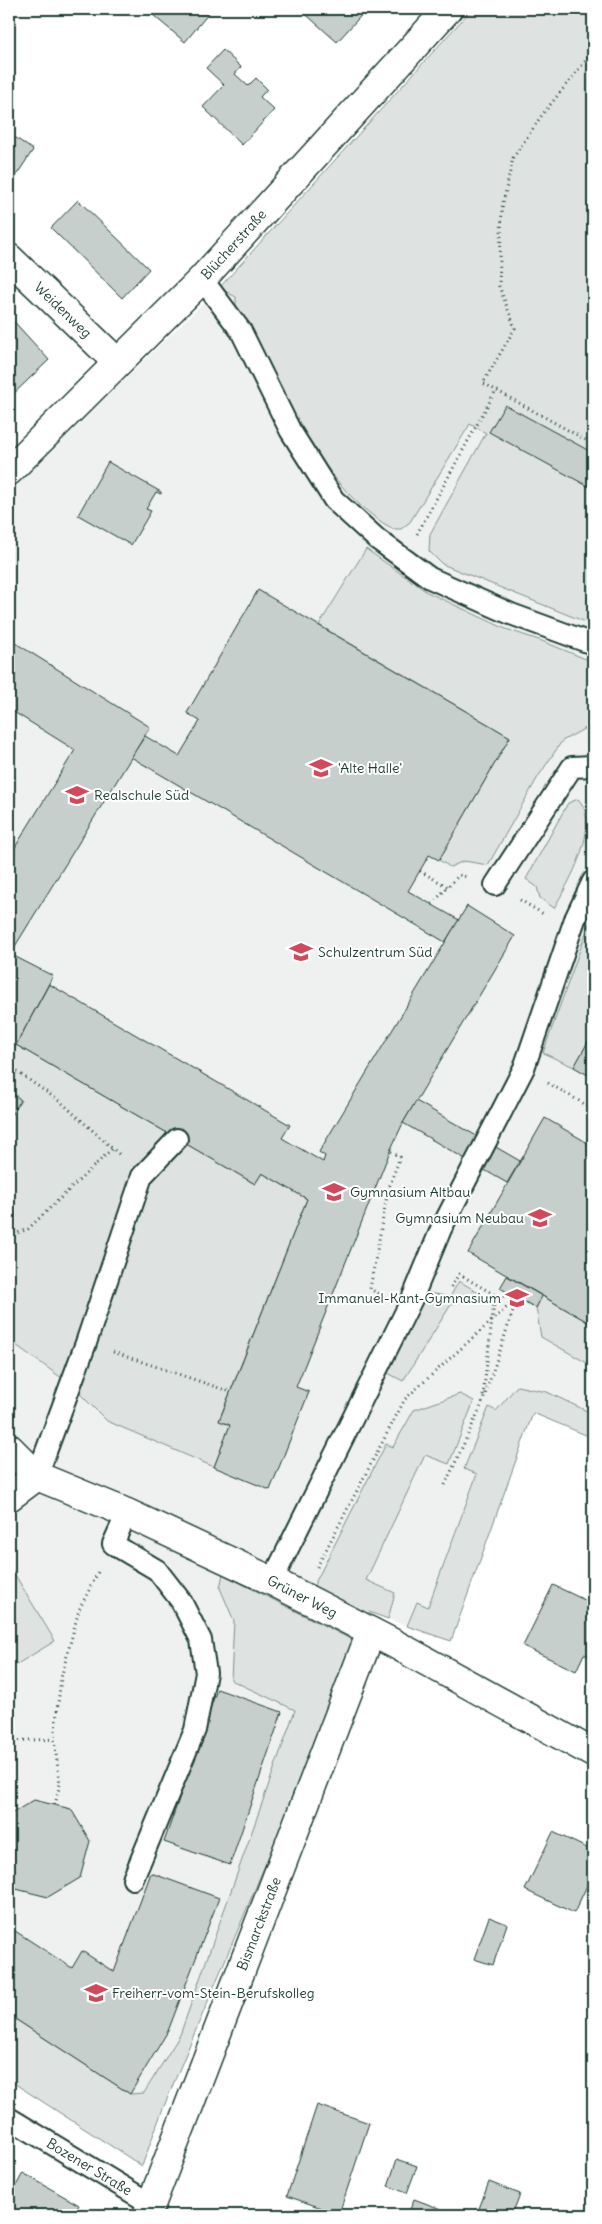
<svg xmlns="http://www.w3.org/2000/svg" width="602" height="2224" font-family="Delius,sans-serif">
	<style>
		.built { fill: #eef1f0 }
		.green { fill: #dee3e2; stroke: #7e908b }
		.building { fill: #c7cfcc; stroke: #1f3d34 }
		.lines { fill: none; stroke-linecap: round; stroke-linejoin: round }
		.service-casing { stroke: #1f3d34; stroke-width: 24 }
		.minor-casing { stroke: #1f3d34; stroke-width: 31 }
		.path { stroke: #1f3d34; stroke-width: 3; stroke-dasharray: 1 4; stroke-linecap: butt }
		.service { stroke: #fff; stroke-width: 20 }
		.minor { stroke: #fff; stroke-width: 28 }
		.labels { text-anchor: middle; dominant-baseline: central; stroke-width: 4; stroke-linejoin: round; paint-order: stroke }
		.street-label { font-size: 14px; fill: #1f3d34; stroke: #fff }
		.poi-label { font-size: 14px; fill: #1f3d34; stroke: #fff; text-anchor: start }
	</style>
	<rect width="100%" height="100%" fill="#fff"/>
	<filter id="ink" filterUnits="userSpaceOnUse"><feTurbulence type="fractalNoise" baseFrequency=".02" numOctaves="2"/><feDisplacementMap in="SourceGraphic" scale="10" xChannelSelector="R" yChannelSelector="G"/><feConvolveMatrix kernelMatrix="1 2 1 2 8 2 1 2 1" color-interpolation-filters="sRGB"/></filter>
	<g filter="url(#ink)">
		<!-- built -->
		<polygon class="built" points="219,288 593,491 593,1438 533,1413 451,1641 369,1613 162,2111 142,2166 9,2080 9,491"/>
		<!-- green -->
		<g class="green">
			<path d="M472 9H593V625L442 564 429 551 430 534 486 433 470 424 410 522 401 529H393C337 498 305 436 278 381 265 355 254 330 236 308V297L219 288Z"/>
			<polygon points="366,549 427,592 506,629 542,641 593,662 593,724 562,741 538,777 488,865 464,861 450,867 439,860 510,737 319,625"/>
			<path d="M578 799C602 824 570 881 554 908L540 898 537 887 526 879 568 803Z"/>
			<polygon points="593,913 593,1033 574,1067 543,1053"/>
			<polygon points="16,1045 255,1184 262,1173 307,1199 219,1420 230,1425 214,1467 107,1421 70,1384 9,1340 9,1118 21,1100 9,1090 9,1058"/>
			<polygon points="459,1281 491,1300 452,1303 403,1381 386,1372 425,1292 450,1297"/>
			<polygon points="542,1296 593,1325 593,1361 587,1363 541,1337 536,1308"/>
			<polygon points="517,1386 547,1392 593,1414 593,1438 533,1413 451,1641 407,1626 417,1602 428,1607 477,1474 464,1469 489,1407 496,1411"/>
			<polygon points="460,1394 474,1401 449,1464 425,1455 366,1580 395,1593 388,1619 369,1612 365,1622 310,1593 386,1444 393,1447 414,1410"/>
			<polygon points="9,1565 55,1641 9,1669"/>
			<polygon points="223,1574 358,1643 162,2111 142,2166 9,2080 9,2015 130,2094 144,2093 180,2035 295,1710 231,1680 234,1621 220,1588"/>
		</g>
		<!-- building -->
		<g class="building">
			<polygon points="160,9 204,9 209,13 185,42 154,16"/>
			<polygon points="300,9 367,9 337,42"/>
			<polygon points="223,50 241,67 235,74 248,86 256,78 267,89 260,97 274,110 242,145 203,107 224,85 206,68"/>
			<polygon points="9,133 33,150 10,185 9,184"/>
			<polygon points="78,200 149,269 122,298 51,228"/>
			<polygon points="9,316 49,360 10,397 9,396"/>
			<polygon points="505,405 593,453 593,489 489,432"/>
			<polygon points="108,462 161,492 161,494 156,492 146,509 151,511 131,545 78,515"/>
			<polygon points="258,590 510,737 439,860 429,855 408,891 459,920 445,942 131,757 145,736 179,756 200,721 187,713"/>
			<polygon points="9,639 150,727 9,956 9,857 75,750 9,709"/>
			<polygon points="467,906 515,936 403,1123 390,1151 296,1387 309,1392 270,1490 214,1467 230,1425 219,1421 307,1199 262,1173 255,1184 16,1045 49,984 290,1125 282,1138 323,1162 325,1156 319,1152"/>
			<polygon points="10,954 53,976 9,1058 9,956"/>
			<polygon points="593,1033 593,1078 574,1067"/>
			<polygon points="9,1090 21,1100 9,1118"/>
			<polygon points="416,1101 520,1161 507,1183 403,1123"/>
			<polygon points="545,1118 593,1146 593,1325 468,1253"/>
			<polygon points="507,1276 542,1296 536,1308 500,1288"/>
			<polygon points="553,1585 593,1604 593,1658 584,1654 576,1671 523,1646"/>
			<polygon points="217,1689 282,1712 230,1865 164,1842"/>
			<polygon points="34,1800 71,1809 90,1841 80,1878 48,1897 12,1888 9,1883 9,1815"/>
			<polygon points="553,1832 593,1851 593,1873 574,1913 525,1890"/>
			<polygon points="151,1873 219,1898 168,2031 130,2094 9,2015 9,1927 72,1968 82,1951 114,1972"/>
			<polygon points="489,1917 507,1924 493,1965 474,1959"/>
			<polygon points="317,2105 369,2123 339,2214 287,2196"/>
			<polygon points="397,2159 417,2166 407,2193 388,2186"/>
			<polygon points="23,2173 79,2205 73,2215 9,2215 9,2199"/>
			<polygon points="489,2182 520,2194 512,2215 477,2214"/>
			<polygon points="414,2199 457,2215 408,2215"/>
		</g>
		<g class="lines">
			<defs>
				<g id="service">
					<polyline points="202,279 241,331 290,430 334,500 377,539 430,578 511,614 593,644"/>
					<polyline points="495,885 572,767 593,766"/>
					<polyline points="37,1476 86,1343 142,1176 177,1139"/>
					<polyline points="127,1513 113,1544 157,1570 181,1601 201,1640 206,1673 195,1730 133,1879"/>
					<polyline points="272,1581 412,1299 441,1229 524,1068 575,919 593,881"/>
					<path id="s1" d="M9 2118 151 2204"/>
				</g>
				<g id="minor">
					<path id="s2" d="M9 258 117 362"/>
					<path id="s3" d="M9 471 202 279 448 9"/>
					<path id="s4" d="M9 1448 37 1476 127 1513 272 1581 393 1643 593 1753"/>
					<polyline points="9,1497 37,1476"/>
					<path id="s5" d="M147 2215 371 1632"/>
				</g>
			</defs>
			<!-- service casing -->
			<use href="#service" class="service-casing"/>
			<!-- minor casing -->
			<use href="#minor" class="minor-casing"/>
			<!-- path -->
			<g class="path">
				<polyline points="593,55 587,59 542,115 513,158 502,208 499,286 515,328 483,383 593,444"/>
				<polyline points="417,534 496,390"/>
				<polyline points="420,871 448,887"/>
				<polyline points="520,900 545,915"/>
				<polyline points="432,904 459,875 467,877"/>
				<polyline points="9,1066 62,1103 121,1156"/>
				<polyline points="548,1083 593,1109"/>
				<polyline points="9,1236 28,1229 113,1148"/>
				<polyline points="451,1287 459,1274 495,1295 517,1298"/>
				<polyline points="383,1296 370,1289 388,1190 400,1157 390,1151"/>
				<polyline points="113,1352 231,1392"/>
				<polyline points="483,1396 495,1295"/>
				<polyline points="445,1485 482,1404 517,1299"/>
				<polyline points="317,1567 405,1399 517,1298"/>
				<polyline points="9,1741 54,1739"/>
				<polyline points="55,1805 60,1784 54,1739 61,1678 79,1610 99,1570"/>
			</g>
			<!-- service -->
			<use href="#service" class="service"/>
			<!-- minor -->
			<use href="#minor" class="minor"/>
		</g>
	</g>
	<!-- icons -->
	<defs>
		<symbol id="school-bare" viewBox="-9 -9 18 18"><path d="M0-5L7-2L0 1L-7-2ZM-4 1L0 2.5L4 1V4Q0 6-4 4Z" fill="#d1495b" stroke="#fff" stroke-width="2.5" paint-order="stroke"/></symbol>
	</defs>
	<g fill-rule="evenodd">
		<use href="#school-bare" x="305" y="752" width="32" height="32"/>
		<use href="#school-bare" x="61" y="779" width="32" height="32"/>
		<use href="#school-bare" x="285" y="936" width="32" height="32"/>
		<use href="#school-bare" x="318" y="1176" width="32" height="32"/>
		<use href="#school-bare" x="524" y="1202" width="32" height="32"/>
		<use href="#school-bare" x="501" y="1282" width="32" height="32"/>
		<use href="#school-bare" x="80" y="1977" width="32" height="32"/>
	</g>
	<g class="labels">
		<!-- street labels -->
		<g class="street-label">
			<text stroke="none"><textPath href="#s3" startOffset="319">Blücherstraße</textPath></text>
			<text stroke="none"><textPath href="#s2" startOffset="75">Weidenweg</textPath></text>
			<text stroke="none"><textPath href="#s4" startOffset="331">Grüner Weg</textPath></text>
			<text stroke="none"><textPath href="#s5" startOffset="312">Bismarckstraße</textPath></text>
			<text stroke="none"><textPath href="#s1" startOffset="94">Bozener Straße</textPath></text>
		</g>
		<!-- poi labels -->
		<g class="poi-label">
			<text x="338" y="768">'Alte Halle'</text>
			<text x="94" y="795">Realschule Süd</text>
			<text x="318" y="952">Schulzentrum Süd</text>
			<text x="350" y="1192">Gymnasium Altbau</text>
			<text x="524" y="1218" text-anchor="end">Gymnasium Neubau</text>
			<text x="501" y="1298" text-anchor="end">Immanuel-Kant-Gymnasium</text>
			<text x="112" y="1993">Freiherr-vom-Stein-Berufskolleg</text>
		</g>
	</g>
	<!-- margin -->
	<rect width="602" height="2224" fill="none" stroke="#fff" stroke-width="30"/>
	<rect x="15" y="15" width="572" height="2194" fill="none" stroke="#1f3d34" stroke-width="2" filter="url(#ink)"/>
</svg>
